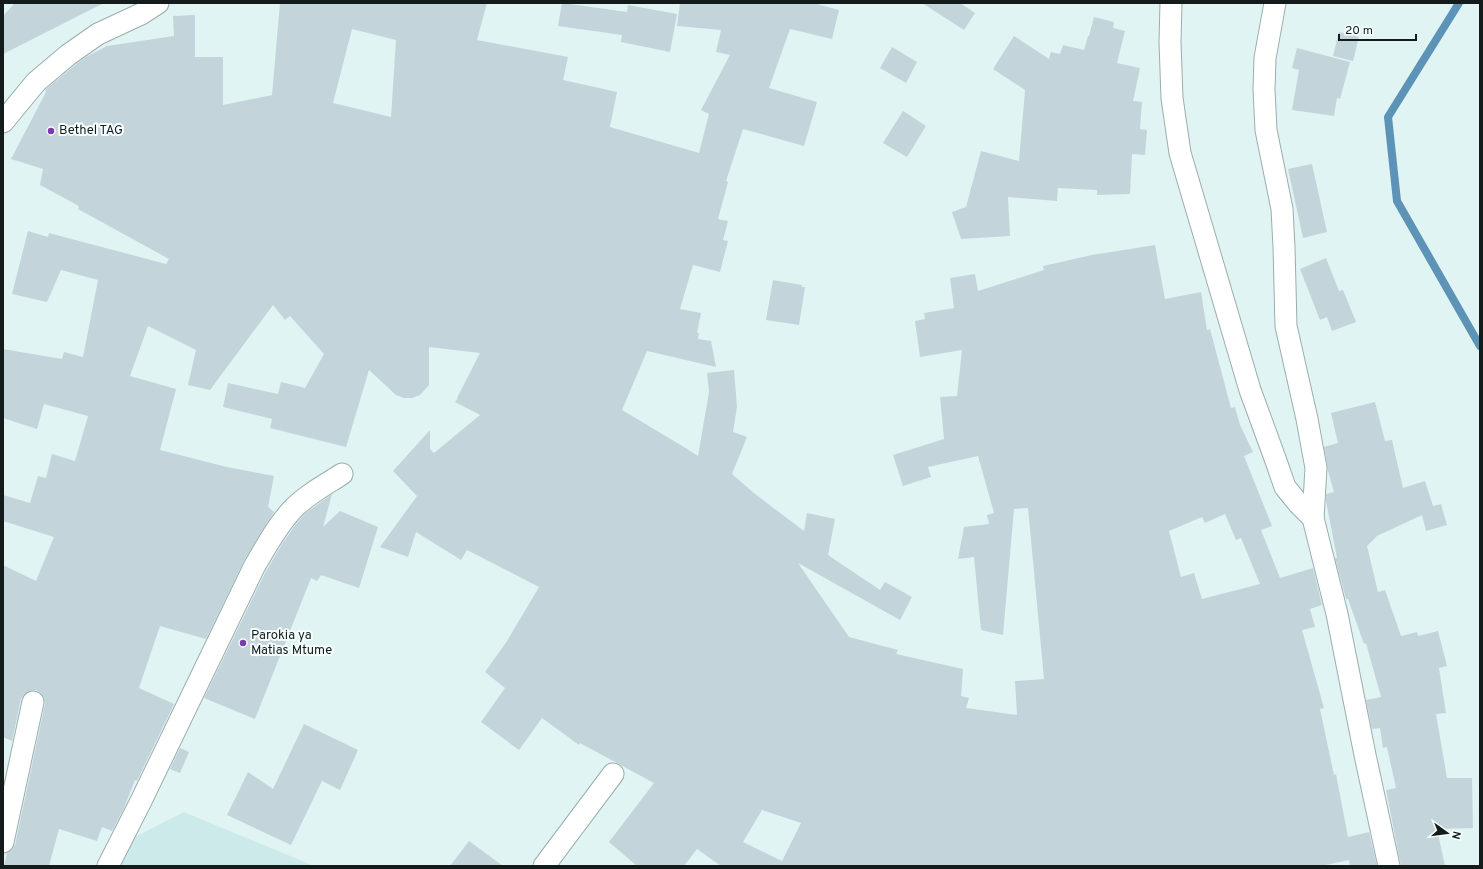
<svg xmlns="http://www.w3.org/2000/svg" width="1483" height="869" font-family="Overpass,sans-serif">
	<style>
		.built { fill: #cceae9 }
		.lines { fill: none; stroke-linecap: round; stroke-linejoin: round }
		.stream { stroke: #5d93b6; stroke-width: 8 }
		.building { fill: #c3d5db; fill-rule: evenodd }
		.street-casing { stroke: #9badad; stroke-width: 23 }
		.street { stroke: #fff; stroke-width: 21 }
		.poi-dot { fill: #7b3aae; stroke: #f6fefe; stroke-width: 1.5 }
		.labels { text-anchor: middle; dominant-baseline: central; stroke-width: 4; stroke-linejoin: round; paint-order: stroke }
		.poi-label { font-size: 13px; fill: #141b1b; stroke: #f6fefe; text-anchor: start }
	</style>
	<rect width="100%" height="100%" fill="#e0f4f3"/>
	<!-- built -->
	<polygon class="built" points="184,812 314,866 115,866 125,842"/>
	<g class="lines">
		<!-- stream -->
		<polyline class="stream" points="1459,3 1388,117 1397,201 1480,346"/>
	</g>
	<!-- building -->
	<g class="building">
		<polygon points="15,3 104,3 3,54 3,16"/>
		<path d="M280 3H487L477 40 568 57 563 80 617 92 610 127 699 153 709 114 701 110 730 55 716 52 721 30 677 26 680 3H813L839 10 832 39 790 29 769 88 817 102 804 146 743 129 726 181 728 182 718 219 728 221 723 240 728 241 720 272 693 265 680 309 701 313 697 333H699L698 339 711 341 716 367 647 351 622 410 684 447 698 456 709 392 707 373 734 370 737 407 733 432 747 437 732 474 755 494 804 531 807 513 835 519 828 555 880 590 885 582 912 597 900 620 798 563 849 637 898 650 896 654 963 669 961 696 969 698 966 708 1017 715 1015 681 1044 679 1028 508 1014 509 1003 635 981 630 974 557 958 559 964 527 989 524 987 515 994 513 978 456 928 467 931 477 903 486 893 455 944 439 940 397 957 396 962 350 920 357 915 321 925 319 924 313 954 308 950 278 975 274 978 291 1044 270 1043 266 1092 255 1155 245 1165 299 1201 292 1207 330 1210 329 1231 408 1235 407 1240 425 1253 452 1244 456 1272 526 1261 530 1280 578 1313 568 1322 605 1310 609 1315 627 1302 630 1324 708 1320 709 1334 775 1336 774 1348 837 1369 832 1377 866H1350L1349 860 1321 866H721L697 849 684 866H637L609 842 654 783 580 743 579 745 542 718 519 750 481 722 505 688 485 672 507 641 539 587 467 550 461 560 416 532 408 557 380 547 417 496 393 471 430 430V449L434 453 480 415 455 402 458 398H457L480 353 429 347V385L420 395 412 398H404L396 395 369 370 346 447 270 428 272 419 223 407 228 383 278 394 281 382 305 388 324 354 290 316 285 320 273 305 210 390 188 385 196 350 148 326 130 376 176 389 160 450 227 467 274 476 268 507 274 512 244 561 206 639 160 626 139 688 174 704 137 781 135 780 124 808 112 831 102 827 97 841 59 829 49 866H4L7 853 12 850 15 845 45 704 44 698 41 693 36 690 30 691 24 694 21 699 12 741 3 737V565L36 581 54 537 3 521V495L30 503 38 476 46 478 52 454 75 461 88 416 44 404 37 429 3 418V349L62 359 64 352 83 357 98 280 61 270 47 302 12 294 28 231 48 237 49 233 166 264 169 259 78 209 79 206 40 185 43 169 11 159 46 92 45 90 75 65 86 57 107 46 174 36 173 16 195 15V57H223V105L272 95ZM352 29 396 40 391 117 333 103ZM1225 514 1236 540 1241 538 1260 584 1202 599 1194 573 1181 577 1169 531 1202 517 1205 523ZM762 810 801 823 782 861 743 842Z"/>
		<polygon points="562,3 627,12 628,5 677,14 670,52 621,42 622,35 558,26"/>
		<polygon points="922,3 960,3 975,13 964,30"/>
		<polygon points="1094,17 1114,22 1113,28 1125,31 1117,63 1140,68 1133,101 1142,102 1140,129 1147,130 1145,155 1132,154 1130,194 1097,195 1097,190 1058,188 1057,201 1008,197 1010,236 961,239 952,212 966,207 981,151 1019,161 1025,90 993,69 1014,36 1049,59 1051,52 1060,54 1063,45 1084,50 1088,36 1089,36"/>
		<polygon points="1339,32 1359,37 1353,61 1333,56"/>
		<polygon points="892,47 917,62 906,83 880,68"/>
		<polygon points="1297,48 1350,62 1340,99 1337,98 1334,116 1292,110 1299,70 1292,68"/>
		<polygon points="903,111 926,126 907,157 883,143"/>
		<polygon points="1312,164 1327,232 1303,238 1288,169"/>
		<polygon points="1326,258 1339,291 1343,290 1356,322 1332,331 1327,317 1320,320 1300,269"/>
		<polygon points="773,280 802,285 802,287 805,287 799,325 766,320"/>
		<polygon points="1375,402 1385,441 1392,440 1403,488 1425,481 1433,506 1441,504 1447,525 1426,531 1422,515 1377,536 1367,546 1378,592 1385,590 1401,636 1417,632 1418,636 1438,631 1447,666 1439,668 1446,713 1436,714 1447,778 1472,778 1473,828 1437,829 1445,866 1401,866 1386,790 1396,788 1387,747 1383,748 1380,728 1372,729 1366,700 1381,697 1366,643 1364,644 1348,599 1346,599 1335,558 1337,558 1326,501 1326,494 1334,492 1328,471 1324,447 1338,443 1331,413"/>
		<polygon points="332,494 323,527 340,511 378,527 359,588 321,575 317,581 311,578 255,719 204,698 265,573 282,544 296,524 306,513"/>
		<polygon points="304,724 358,750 340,790 322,781 291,845 227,815 248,772 273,789"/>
		<polygon points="180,748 189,752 180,773 170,769"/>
		<polygon points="469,841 503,866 450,866"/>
	</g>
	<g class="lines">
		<defs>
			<g id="street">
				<polyline points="1171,3 1170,42 1172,98 1180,153 1250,390 1276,461 1285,487 1298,503 1313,518 1337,614 1365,755 1389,866"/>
				<polyline points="1275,3 1265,58 1264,90 1266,130 1282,209 1284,247 1286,326 1307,419 1316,468 1313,518"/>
				<polyline points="3,122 36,82 68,55 98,34 141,14 158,3"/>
				<polyline points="3,842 33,702"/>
				<path d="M108 866 141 801 254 567C266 547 276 527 292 510 306 495 325 485 342 474"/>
				<polyline points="544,866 613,774"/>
			</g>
		</defs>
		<!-- street casing -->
		<use href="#street" class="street-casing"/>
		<!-- street -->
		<use href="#street" class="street"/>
	</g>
	<!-- markers -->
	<g class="poi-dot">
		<circle cx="51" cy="131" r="4"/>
		<circle cx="243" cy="643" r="4"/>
	</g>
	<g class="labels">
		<!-- poi labels -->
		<g class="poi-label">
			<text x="59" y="131">Bethel TAG</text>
			<text x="251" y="636">Parokia ya<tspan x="251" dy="15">Matias Mtume</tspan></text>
		</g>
	</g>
	<!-- border -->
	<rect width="1483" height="869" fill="none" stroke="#141b1b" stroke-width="8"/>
	<!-- north arrow -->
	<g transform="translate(1447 833) rotate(104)" stroke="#f6fefe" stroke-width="3" paint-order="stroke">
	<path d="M0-3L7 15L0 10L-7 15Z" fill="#141b1b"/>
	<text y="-6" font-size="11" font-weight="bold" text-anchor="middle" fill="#141b1b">N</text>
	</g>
	<!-- scale -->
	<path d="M1339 34v6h77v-6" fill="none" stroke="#141b1b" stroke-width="2"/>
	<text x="1345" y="34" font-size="12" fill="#141b1b" stroke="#f6fefe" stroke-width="3" paint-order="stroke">20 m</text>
</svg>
